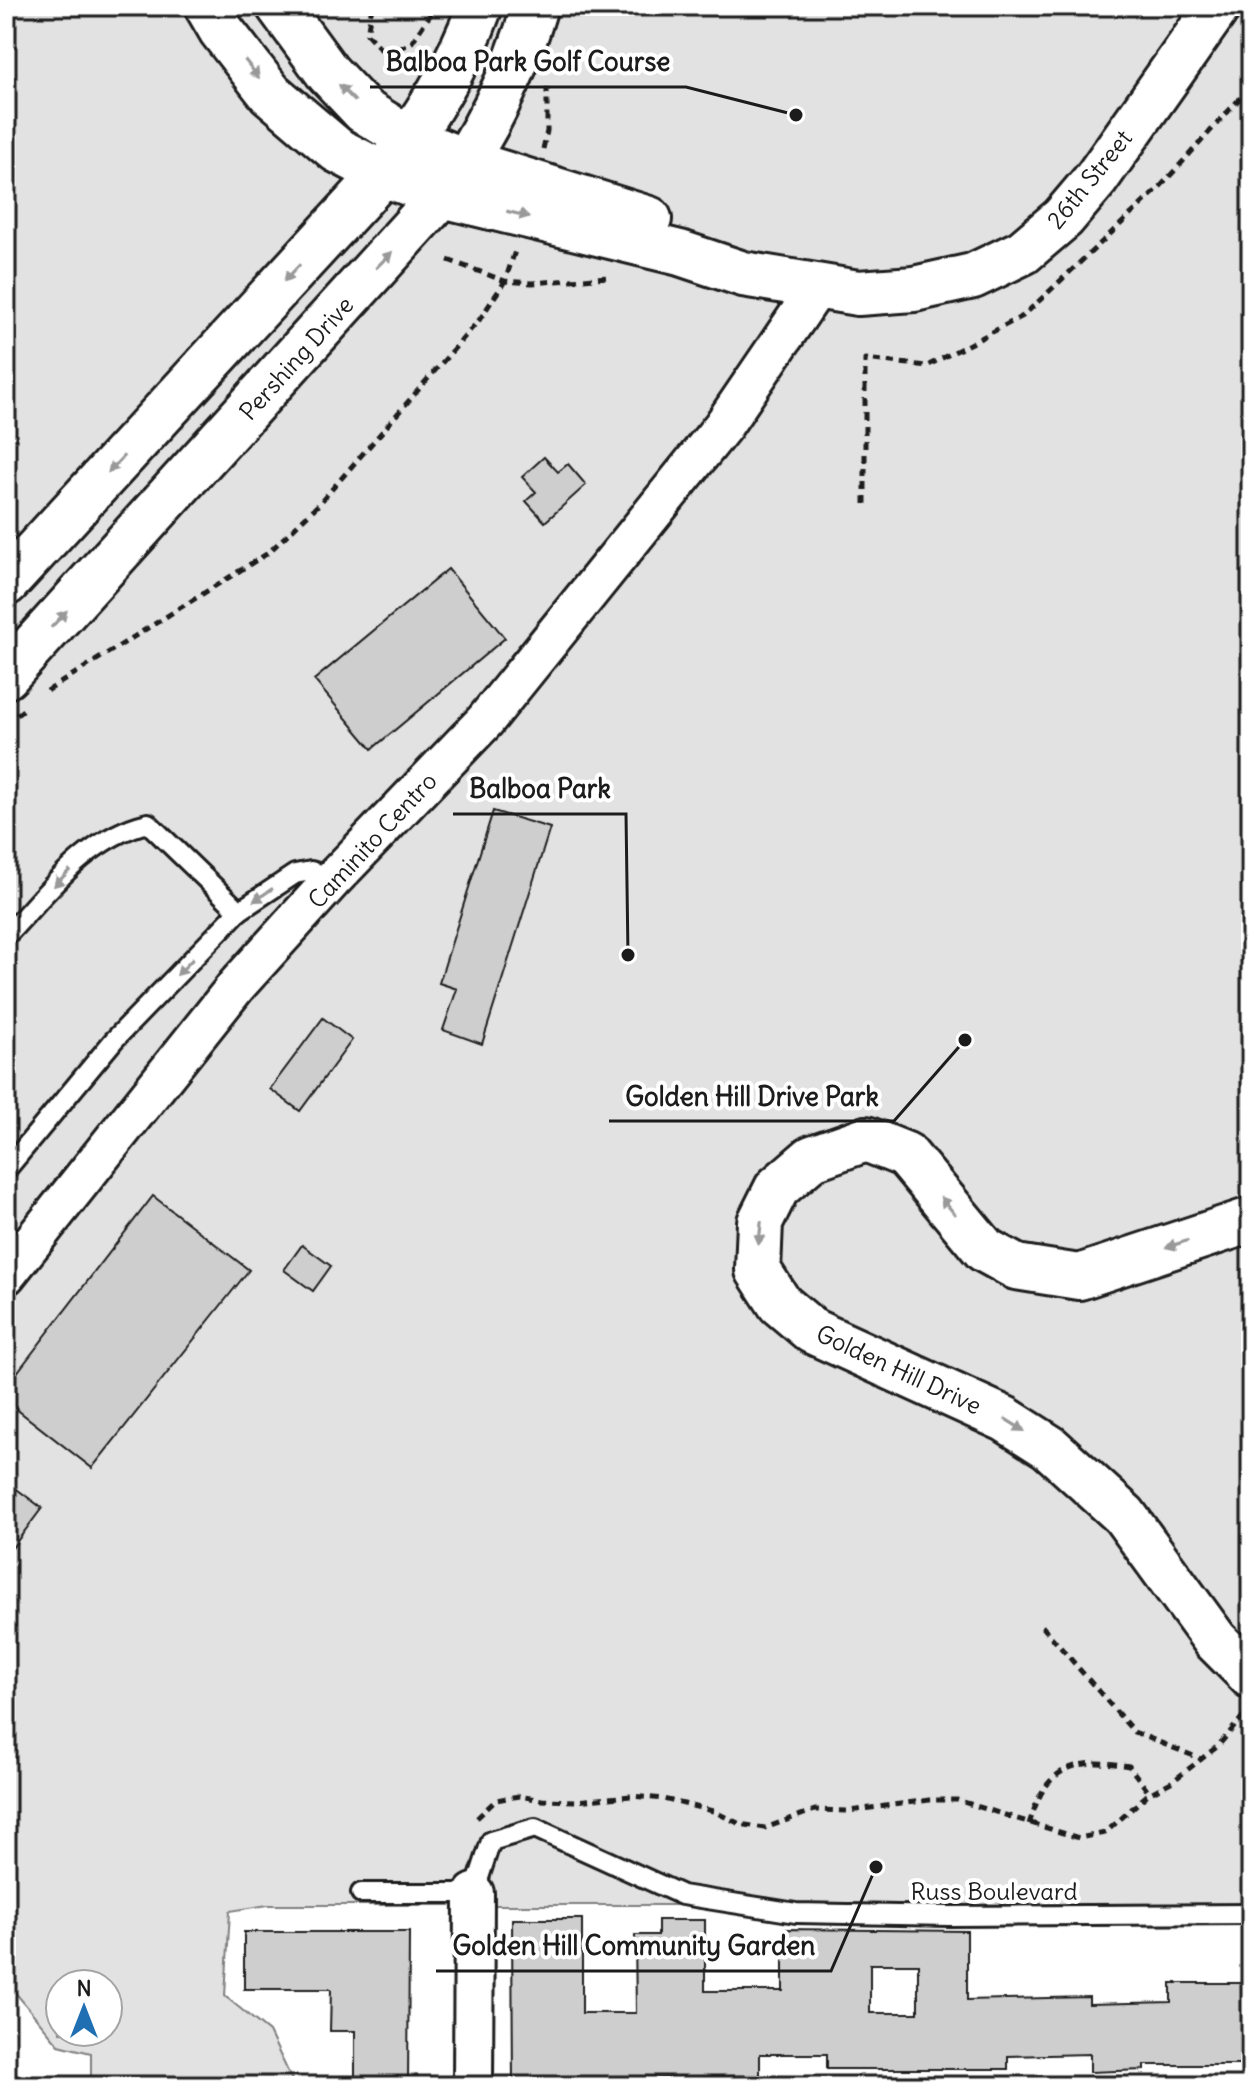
<svg xmlns="http://www.w3.org/2000/svg" width="1257" height="2092" font-family="Delius,sans-serif">
	<style>
		.green { fill: #e2e2e2; stroke: #7f7f7f; stroke-width: 2; fill-rule: evenodd }
		.building { fill: #cecece; stroke: #1c1c1c; stroke-width: 2; fill-rule: evenodd }
		.lines { fill: none; stroke-linecap: round; stroke-linejoin: round }
		.service-casing { stroke: #1c1c1c; stroke-width: 24 }
		.minor-casing { stroke: #1c1c1c; stroke-width: 44 }
		.tertiary-casing { stroke: #1c1c1c; stroke-width: 50 }
		.secondary-casing { stroke: #1c1c1c; stroke-width: 50 }
		.path { stroke: #1c1c1c; stroke-width: 5; stroke-dasharray: 8 6; stroke-linecap: butt }
		.service { stroke: #fff; stroke-width: 18 }
		.minor { stroke: #fff; stroke-width: 38 }
		.tertiary { stroke: #fff; stroke-width: 44 }
		.secondary { stroke: #fff; stroke-width: 44 }
		.oneway { fill: #999 }
		.labels { text-anchor: middle; dominant-baseline: central; stroke-width: 8; stroke-linejoin: round; paint-order: stroke }
		.street-label { font-size: 24px; fill: #1c1c1c; stroke: #fff }
		.leader { fill: none; stroke: #1c1c1c; stroke-width: 3 }
		.callout-dot { fill: #1c1c1c; stroke: #fff; stroke-width: 3 }
		.callout-label { font-size: 26px; text-anchor: middle; font-weight: bold; fill: #1c1c1c; stroke: #fff; stroke-width: 8; stroke-linejoin: round; paint-order: stroke }
	</style>
	<rect width="100%" height="100%" fill="#fff"/>
	<filter id="ink" filterUnits="userSpaceOnUse"><feTurbulence type="fractalNoise" baseFrequency=".0125" numOctaves="2"/><feDisplacementMap in="SourceGraphic" scale="16" xChannelSelector="R" yChannelSelector="G"/><feConvolveMatrix kernelMatrix="1 2 1 2 8 2 1 2 1" color-interpolation-filters="sRGB"/></filter>
	<g filter="url(#ink)">
		<!-- green -->
		<path class="green" d="M6 6H1251V1905H1054L1033 1909 1013 1905H268L230 1911 225 1996 269 2032 295 2086H91V2053L59 2045 14 1991H6ZM60 1984H108V2032H60Z"/>
		<!-- building -->
		<g class="building">
			<polygon points="544,457 558,472 568,464 586,485 545,522 526,501 536,492 522,477"/>
			<polygon points="448,569 505,638 372,749 314,680"/>
			<polygon points="493,811 550,828 482,1044 443,1030 457,989 439,983"/>
			<polygon points="323,1018 352,1040 300,1111 270,1089"/>
			<polygon points="153,1196 249,1270 92,1468 6,1401 6,1387"/>
			<polygon points="302,1245 331,1266 313,1291 284,1270"/>
			<polygon points="6,1481 42,1508 6,1556"/>
			<path d="M512 1919H582V2013H636L635 1935H658V1920H705V1991H783V1929L967 1931V2000L1089 1997V2004L1171 2002V1983H1251V2065H1144V2070L1090 2072V2054L1008 2056V2069H827V2054H760V2076L584 2080V2086H513ZM870 1964H918V2013H870Z"/>
			<polygon points="244,1932 409,1932 408,2086 355,2086 355,2031 330,2031 331,1989 244,1989"/>
		</g>
		<g class="lines">
			<defs>
				<g id="service">
					<path d="M6 936C47 893 87 837 148 823L239 911 295 874 311 871 334 878"/>
					<polyline points="6,1170 114,1040 239,911"/>
					<polyline points="361,1893 474,1893 491,1841 535,1828 682,1895 796,1913 949,1916 1251,1914"/>
				</g>
				<g id="minor">
					<polyline points="6,1275 237,985 334,878 485,721 723,426 819,285"/>
					<polyline points="473,2086 474,1893"/>
				</g>
				<polyline id="tertiary" points="1251,1220 1079,1277 1016,1267 985,1250 906,1155 866,1139 812,1158 777,1188 760,1222 758,1270 780,1304 812,1331 1005,1419 1049,1447 1124,1515 1215,1640 1251,1676"/>
				<g id="secondary">
					<polyline points="207,6 221,30 270,93 337,150 383,174 442,195 680,253 743,274 858,293 914,289 973,276 1023,252 1063,218 1096,179 1218,6"/>
					<polyline points="279,6 328,73 364,111 410,139 466,162 649,219"/>
					<path d="M6 583 383 174C423 122 458 68 480 6"/>
					<path d="M6 676 442 195C483 139 515 73 535 6"/>
				</g>
			</defs>
			<!-- service casing -->
			<use href="#service" class="service-casing"/>
			<!-- minor casing -->
			<use href="#minor" class="minor-casing"/>
			<!-- tertiary casing -->
			<use href="#tertiary" class="tertiary-casing"/>
			<!-- secondary casing -->
			<use href="#secondary" class="secondary-casing"/>
			<!-- path -->
			<g class="path">
				<polyline points="372,6 367,34 387,56 391,73"/>
				<polyline points="387,56 412,42 436,6"/>
				<polyline points="543,149 547,131 547,87"/>
				<polyline points="448,260 505,281 532,283 609,277"/>
				<polyline points="865,504 865,359 927,366 1023,316 1159,188 1251,86"/>
				<polyline points="47,691 268,553 319,504 480,319 505,281 515,251"/>
				<polyline points="6,724 23,710"/>
				<polyline points="1042,1626 1134,1732 1201,1759"/>
				<polyline points="477,1818 496,1800 519,1796 542,1800 576,1801 632,1796 663,1799 713,1811 740,1824 765,1828 815,1810 849,1811 929,1800 957,1800 1079,1838 1105,1833 1147,1795 1173,1781 1218,1746 1246,1713"/>
				<path d="M1029 1824C1033 1813 1037 1799 1044 1789 1064 1759 1097 1761 1129 1766L1150 1794"/>
			</g>
			<!-- service -->
			<use href="#service" class="service"/>
			<!-- minor -->
			<use href="#minor" class="minor"/>
			<!-- tertiary -->
			<use href="#tertiary" class="tertiary"/>
			<!-- secondary -->
			<use href="#secondary" class="secondary"/>
		</g>
		<!-- one-way arrows -->
		<defs><path id="oneway-solid" d="M-6-.8H1V-3.2L6.5 0L1 3.2V.8H-6Z" transform="scale(2)"/></defs>
		<g class="oneway">
			<use href="#oneway-solid" transform="translate(252 69) rotate(52)"/>
			<use href="#oneway-solid" transform="translate(347 93) rotate(-134)"/>
			<use href="#oneway-solid" transform="translate(518 214) rotate(14)"/>
			<use href="#oneway-solid" transform="translate(384 260) rotate(-45)"/>
			<use href="#oneway-solid" transform="translate(292 273) rotate(133)"/>
			<use href="#oneway-solid" transform="translate(116 464) rotate(133)"/>
			<use href="#oneway-solid" transform="translate(59 619) rotate(-47)"/>
			<use href="#oneway-solid" transform="translate(62 878) rotate(134)"/>
			<use href="#oneway-solid" transform="translate(263 895) rotate(146)"/>
			<use href="#oneway-solid" transform="translate(185 967) rotate(134)"/>
			<use href="#oneway-solid" transform="translate(948 1206) rotate(-130)"/>
			<use href="#oneway-solid" transform="translate(760 1233) rotate(96)"/>
			<use href="#oneway-solid" transform="translate(1177 1244) rotate(162)"/>
			<use href="#oneway-solid" transform="translate(1015 1425) rotate(32)"/>
		</g>
	</g>
	<g class="labels">
		<!-- street labels -->
		<g class="street-label">
			<text transform="translate(1089 179) rotate(-51)">26th Street</text>
			<text transform="translate(296 358) rotate(-48)">Pershing Drive</text>
			<text transform="translate(372 840) rotate(-47)">Caminito Centro</text>
			<text transform="translate(899 1369) rotate(25)">Golden Hill Drive</text>
			<text x="994" y="1891">Russ Boulevard</text>
		</g>
	</g>
	<!-- callouts -->
	<path class="leader" d="M796 115L686 87H370M628 955L626 814H453M965 1040L894 1121H609M876 1867L831 1971H436"/>
	<g class="callout-dot">
		<circle cx="796" cy="115" r="8"/>
		<circle cx="628" cy="955" r="8"/>
		<circle cx="965" cy="1040" r="8"/>
		<circle cx="876" cy="1867" r="8"/>
	</g>
	<g class="callout-label">
		<text x="528" y="71">Balboa Park Golf Course</text>
		<text x="540" y="798">Balboa Park</text>
		<text x="752" y="1106">Golden Hill Drive Park</text>
		<text x="634" y="1955">Golden Hill Community Garden</text>
	</g>
	<!-- margin -->
	<rect width="1257" height="2092" fill="none" stroke="#fff" stroke-width="32"/>
	<rect x="16" y="16" width="1225" height="2060" fill="none" stroke="#1c1c1c" stroke-width="3" filter="url(#ink)"/>
	<!-- north arrow -->
	<g transform="translate(84 2008)"><circle r="38" fill="#ffffff" stroke="#a4a4a4" stroke-width="2"/>
	<path d="M0-6L14 30L0 20L-14 30Z" fill="#1f6fb2"/>
	<text y="-12" font-size="22" font-weight="bold" text-anchor="middle" fill="#1c1c1c">N</text>
	</g>
</svg>
